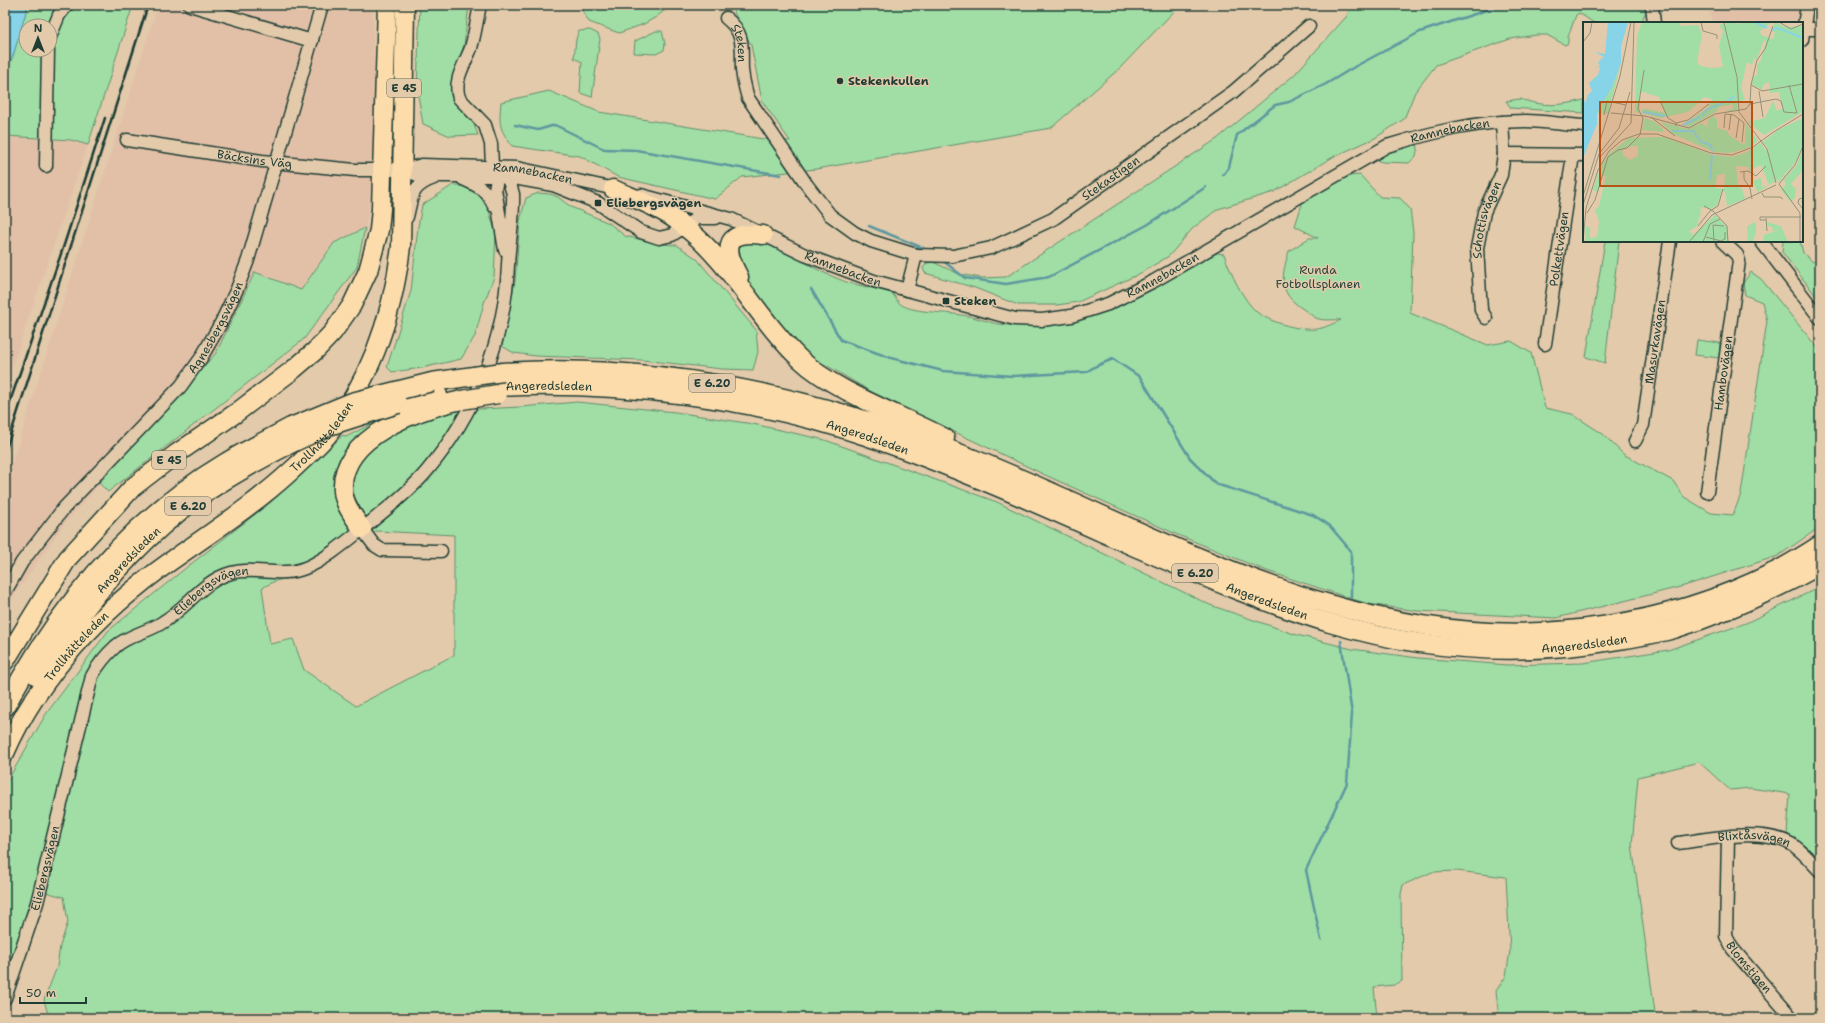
<svg xmlns="http://www.w3.org/2000/svg" width="1825" height="1023" font-family="'Shantell Sans',sans-serif">
	<style>
		.built { fill: #e2c0a8 }
		.green { fill: #a0dea5; stroke: #608e6c; fill-rule: evenodd }
		.water { fill: #87d3e7; stroke: #5d979f }
		.lines { fill: none; stroke-linecap: round; stroke-linejoin: round }
		.stream { stroke: #5d979f; stroke-width: 2.5 }
		.minor-casing { stroke: #1f3d34; stroke-width: 15 }
		.highway-casing { stroke: #1f3d34; stroke-width: 21 }
		.minor { stroke: #e3caab; stroke-width: 12 }
		.highway { stroke: #fddcac; stroke-width: 18 }
		.rail { stroke: #1f3d34; stroke-width: 2.5 }
		.highway-bridge-casing { stroke: #1f3d34; stroke-width: 21; stroke-linecap: butt }
		.highway-bridge { stroke: #fddcac; stroke-width: 18 }
		.poi-dot { fill: #1f3d34; stroke: #e3caab; stroke-width: 1.5 }
		.labels { text-anchor: middle; dominant-baseline: central; stroke-width: 3; stroke-linejoin: round; paint-order: stroke }
		.shield { fill: #e3caab; stroke: #5a6758; stroke-width: 1 }
		.shield-label { font-size: 11px; font-weight: bold; fill: #1f3d34 }
		.street-label { font-size: 12px; fill: #1f3d34; stroke: #e3caab }
		.poi-label { font-size: 12px; font-weight: bold; fill: #1f3d34; stroke: #e3caab; text-anchor: start }
		.park-label { font-size: 12px; fill: #25453a; stroke: #e3caab }
		.inset-river { fill: none; stroke: #87d3e7; stroke-width: 2 }
		.inset-road { fill: none; stroke: #95927b; stroke-width: 1 }
		.view { fill: #b65216; fill-opacity: 0.15; stroke: #b65216; stroke-width: 2 }
		.inset-edge { fill: none; stroke: #1f3d34; stroke-width: 2 }
	</style>
	<rect width="100%" height="100%" fill="#e3caab"/>
	<filter id="ink" filterUnits="userSpaceOnUse"><feTurbulence type="fractalNoise" baseFrequency=".025" numOctaves="2"/><feDisplacementMap in="SourceGraphic" scale="8" xChannelSelector="R" yChannelSelector="G"/><feConvolveMatrix kernelMatrix="1 2 1 2 8 2 1 2 1" color-interpolation-filters="sRGB"/></filter>
	<g filter="url(#ink)">
		<!-- built -->
		<g class="built">
			<polygon points="158,5 373,5 375,138 369,206 365,228 334,243 301,290 255,272 216,353 64,524 5,609 5,485"/>
			<polygon points="1709,5 1799,5 1802,14 1799,23 1712,23"/>
			<polygon points="5,136 71,140 88,145 5,387"/>
		</g>
		<!-- green -->
		<g class="green">
			<path d="M28 5H133L88 145 71 140 5 136V72L13 56ZM26 26H50V50H26Z"/>
			<polygon points="420,5 469,5 464,45 451,86 457,105 473,122 478,135 450,136 423,124 417,89"/>
			<polygon points="579,5 613,7 621,5 677,5 668,8 656,17 644,24 619,33 589,22"/>
			<path d="M730 5H1180L1120 68 1051 128 816 169 742 177 715 199 618 177 580 156 512 146C499 128 499 125 501 102L549 91 599 112 763 139 790 141 762 101 751 45Z"/>
			<polygon points="1351,5 1670,5 1646,11 1641,23 1594,23 1579,13 1576,15 1568,37 1568,43 1565,45 1547,35 1536,35 1510,39 1436,65 1415,92 1404,119 1375,138 1333,157 1274,192 1218,209 1193,228 1169,256 1137,275 1078,302 1057,305 1018,305 975,288 925,273 923,268 927,263 933,262 959,274 981,278 1006,277 1217,139 1294,75 1347,16"/>
			<polygon points="590,30 598,34 600,39 592,97 580,93 582,62 574,58 576,39 579,31"/>
			<polygon points="656,31 662,31 665,44 664,50 656,54 634,53 635,41"/>
			<path d="M1520 99C1545 107 1559 106 1584 100V113L1511 108 1506 101Z"/>
			<polygon points="1413,144 1418,146 1416,156 1409,163 1382,162 1376,160 1393,149"/>
			<path d="M1360 175 1380 197 1400 198 1410 209 1413 233 1410 313 1488 345 1511 341 1531 353 1545 408 1572 414 1603 434 1623 454 1673 481 1684 497 1711 513 1733 515 1741 494 1767 321 1762 302 1745 295 1743 283 1751 272 1761 279 1820 351V527L1778 556 1684 586 1556 618 1418 611 1368 604 1267 571 1178 535 1043 474 875 394 814 358 780 328 748 281 736 259 738 244 766 240 822 272 846 282 892 293C894 296 897 300 899 303 910 313 946 312 961 315 974 316 986 322 999 324 1078 335 1151 289 1217 253L1224 254C1230 272 1243 301 1258 313 1272 323 1301 331 1317 329 1325 328 1334 323 1341 320 1334 319 1325 321 1319 319 1314 318 1308 312 1303 309 1278 293 1281 277 1289 251L1309 238H1318L1295 226 1303 201 1348 176Z"/>
			<polygon points="453,185 466,185 478,193 489,211 496,234 494,277 484,303 475,336 461,359 422,368 392,372 387,367 411,291 418,227 422,205"/>
			<polygon points="538,193 550,194 558,197 571,207 609,223 625,236 658,244 677,245 697,259 756,330 758,352 753,370 722,369 642,360 536,356 514,353 502,346 515,281 520,221 526,198"/>
			<polygon points="365,228 357,267 304,339 108,492 99,483 216,353 255,272 301,290 334,243"/>
			<polygon points="1605,241 1619,241 1605,363 1586,357"/>
			<polygon points="1783,241 1800,241 1803,253 1813,262 1820,260 1820,301 1782,252"/>
			<polygon points="1697,340 1720,343 1719,358 1695,355"/>
			<path d="M577 402 675 412 753 424 825 440 997 502 1210 605 1297 635 1352 649 1418 658 1507 665 1583 663 1668 650 1746 623 1820 587V860L1806 846 1787 834 1790 794 1750 788 1730 790 1699 762 1638 777 1632 845 1655 1013 1662 1018H1499L1496 991 1506 976 1510 951 1506 877 1457 871 1432 872 1403 885 1401 894 1402 981 1394 985 1374 987 1377 1018H49L44 1000 57 967 60 946 68 922 64 897 34 889 5 981V785L46 714 108 631 187 567 271 502 343 435 346 437 381 419 458 410 521 407ZM376 531 454 535V655L356 706 304 670 293 639 270 644 262 588 275 581 298 576 357 539Z"/>
		</g>
		<!-- water -->
		<polygon class="water" points="5,5 28,5 13,56 5,72"/>
		<g class="lines">
			<!-- stream -->
			<g class="stream">
				<polyline points="515,125 538,130 555,125 604,149 636,150 781,175"/>
				<polyline points="1223,175 1229,167 1237,135 1275,105 1289,102 1326,84 1356,66 1420,32 1502,5"/>
				<polyline points="869,226 923,248"/>
				<polyline points="942,260 965,278 1006,284 1049,277 1147,225 1206,187"/>
				<polyline points="811,289 841,340 891,358 943,371 1013,376 1086,372 1096,366 1113,359 1140,377 1190,458 1216,484 1313,515 1329,525 1351,551 1351,597"/>
				<polyline points="1321,940 1306,870 1347,783 1352,714 1341,641"/>
			</g>
			<defs>
				<g id="minor">
					<polyline points="190,5 312,41"/>
					<path d="M480 5C477 19 475 34 471 48 465 64 453 80 459 98L485 125 491 144 492 166"/>
					<polyline points="1652,5 1654,23"/>
					<path id="s1" d="M726 18C746 34 741 48 742 70 743 79 745 88 748 98L807 185 830 215 855 233 871 241 916 255"/>
					<polyline points="1805,29 1820,29"/>
					<polyline points="50,37 59,15 67,5"/>
					<polyline points="1802,40 1807,5"/>
					<path id="s2" d="M127 140 262 161 355 170H403L422 165 517 168 620 190"/>
					<polyline points="1504,154 1584,155"/>
					<polyline points="46,166 48,50"/>
					<polyline points="403,170 421,176 502,176 553,185 598,203 641,232 659,238 672,235 697,218 715,218"/>
					<polyline points="502,176 497,179 495,189 505,250"/>
					<path d="M463 179C477 185 489 191 494 206"/>
					<path id="s3" d="M641 195 731 219 805 255 874 281 1015 319 1042 320 1071 316 1108 304 1154 281 1387 146C1433 132 1478 121 1526 121 1545 121 1565 125 1584 126"/>
					<path d="M407 217C412 196 411 186 434 178"/>
					<polyline points="1761,241 1820,318"/>
					<path id="s4" d="M907 290 916 255 953 256 991 248 1053 219 1233 92 1309 26"/>
					<path id="s5" d="M1486 318 1481 310 1477 248 1484 212 1501 175 1504 154 1502 122"/>
					<path id="s6" d="M1545 344 1573 155"/>
					<path id="s7" d="M1635 441 1643 425 1670 241"/>
					<path id="s8" d="M1707 492 1739 261 1737 255 1722 241"/>
					<polyline points="362,529 374,545 382,550 441,551"/>
					<path id="s9" d="M5 592 22 562 64 508 181 386 201 358 221 323 237 289 248 260 322 5"/>
					<path id="s10" d="M1728 837 1726 936 1732 948 1792 1018"/>
					<path id="s11" d="M1678 843C1711 839 1760 827 1791 844 1802 850 1811 862 1820 871"/>
					<path id="s12" d="M5 998 37 903 92 676C98 665 106 655 116 646 130 634 149 632 163 622 188 607 202 581 231 573 255 566 281 578 305 568 326 560 353 536 371 522 390 506 410 491 426 472 475 414 505 341 508 265 509 241 514 218 513 194L509 181 492 166"/>
				</g>
				<g id="highway">
					<path d="M613 189C638 200 664 209 685 227 731 263 758 319 800 359 835 392 902 415 945 438"/>
					<path d="M739 277C722 246 726 230 763 235"/>
					<path d="M503 372C654 362 802 394 943 447 1032 480 1116 524 1203 559 1276 589 1351 615 1428 626 1544 644 1668 625 1772 573 1789 565 1804 555 1820 545"/>
					<polyline points="432,382 474,376"/>
					<path id="s13" d="M495 387C616 381 751 397 866 436 960 468 1051 510 1142 550 1204 577 1266 604 1330 623 1424 651 1523 657 1619 640 1637 637 1656 634 1674 629 1725 613 1773 591 1820 565"/>
					<polyline points="398,404 438,395"/>
					<path d="M362 529C355 518 344 505 343 491 339 436 420 409 462 400"/>
					<polyline points="5,661 68,558 133,487 176,454 236,413 294,369 315,351 333,332 352,305 368,271 379,230 381,209 387,5"/>
					<path id="s14" d="M37 676C46 660 59 645 70 629 106 580 146 535 196 499 226 478 259 460 292 443"/>
					<path d="M5 707C57 609 128 521 225 463 246 450 269 439 291 427"/>
					<path id="s15" d="M5 753C39 675 102 610 171 561 212 532 254 505 291 471 303 460 316 448 327 436 371 380 393 316 401 246L405 5"/>
				</g>
			</defs>
			<!-- minor casing -->
			<use href="#minor" class="minor-casing"/>
			<!-- highway casing -->
			<use href="#highway" class="highway-casing"/>
			<!-- minor -->
			<use href="#minor" class="minor"/>
			<!-- highway -->
			<use href="#highway" class="highway"/>
			<!-- rail -->
			<g class="rail">
				<polyline points="5,416 63,248 105,118"/>
				<polyline points="5,452 148,5"/>
			</g>
			<defs>
				<g id="highway-bridge">
					<polyline points="474,376 503,372"/>
					<polyline points="462,400 498,394"/>
					<polyline points="291,427 352,402 432,382"/>
					<polyline points="292,443 329,426 398,404"/>
				</g>
			</defs>
			<!-- highway-bridge casing -->
			<use href="#highway-bridge" class="highway-bridge-casing"/>
			<!-- highway-bridge -->
			<use href="#highway-bridge" class="highway-bridge"/>
		</g>
	</g>
	<!-- markers -->
	<g class="poi-dot">
		<circle cx="840" cy="81" r="4"/>
		<rect x="594" y="199" width="8" height="8" rx="2"/>
		<rect x="942" y="297" width="8" height="8" rx="2"/>
	</g>
	<g class="labels">
		<!-- shield labels -->
		<g class="shield">
			<rect x="387" y="79" width="34" height="18" rx="3"/>
			<rect x="689" y="374" width="46" height="18" rx="3"/>
			<rect x="152" y="451" width="34" height="18" rx="3"/>
			<rect x="165" y="497" width="46" height="18" rx="3"/>
			<rect x="1172" y="564" width="46" height="18" rx="3"/>
		</g>
		<g class="shield-label">
			<text x="404" y="88">E 45</text>
			<text x="712" y="383">E 6.20</text>
			<text x="169" y="460">E 45</text>
			<text x="188" y="506">E 6.20</text>
			<text x="1195" y="573">E 6.20</text>
		</g>
		<!-- street labels -->
		<g class="street-label">
			<text stroke="none"><textPath href="#s1" startOffset="30">Steken</textPath></text>
			<text stroke="none"><textPath href="#s3" startOffset="876">Ramnebacken</textPath></text>
			<text stroke="none"><textPath href="#s2" startOffset="129">Bäcksins Väg</textPath></text>
			<text stroke="none"><textPath href="#s2" startOffset="409">Ramnebacken</textPath></text>
			<text stroke="none"><textPath href="#s4" startOffset="251">Stekastigen</textPath></text>
			<text stroke="none"><textPath href="#s5" startOffset="101">Schottisvägen</textPath></text>
			<text stroke="none"><textPath href="#s6" startOffset="96">Polkettvägen</textPath></text>
			<text stroke="none"><textPath href="#s3" startOffset="216">Ramnebacken</textPath></text>
			<text stroke="none"><textPath href="#s3" startOffset="552">Ramnebacken</textPath></text>
			<text stroke="none"><textPath href="#s9" startOffset="340">Agnesbergsvägen</textPath></text>
			<text stroke="none"><textPath href="#s7" startOffset="102">Masurkavägen</textPath></text>
			<text stroke="none"><textPath href="#s8" startOffset="120">Hambovägen</textPath></text>
			<text stroke="none"><textPath href="#s13" startOffset="54">Angeredsleden</textPath></text>
			<text stroke="none"><textPath href="#s15" startOffset="453">Trollhätteleden</textPath></text>
			<text stroke="none"><textPath href="#s13" startOffset="378">Angeredsleden</textPath></text>
			<text stroke="none"><textPath href="#s14" startOffset="148">Angeredsleden</textPath></text>
			<text stroke="none"><textPath href="#s12" startOffset="484">Eliebergsvägen</textPath></text>
			<text stroke="none"><textPath href="#s13" startOffset="810">Angeredsleden</textPath></text>
			<text stroke="none"><textPath href="#s13" startOffset="1134">Angeredsleden</textPath></text>
			<text stroke="none"><textPath href="#s15" startOffset="129">Trollhätteleden</textPath></text>
			<text stroke="none"><textPath href="#s11" startOffset="77">Blixtåsvägen</textPath></text>
			<text stroke="none"><textPath href="#s12" startOffset="136">Eliebergsvägen</textPath></text>
			<text stroke="none"><textPath href="#s10" startOffset="138">Blomstigen</textPath></text>
		</g>
		<!-- poi labels -->
		<g class="poi-label">
			<text x="848" y="81">Stekenkullen</text>
			<text x="606" y="203">Eliebergsvägen</text>
			<text x="954" y="301">Steken</text>
		</g>
		<!-- park labels -->
		<g class="park-label">
			<text x="1318" y="270">Runda<tspan x="1318" dy="14">Fotbollsplanen</tspan></text>
		</g>
	</g>
	<!-- overview -->
	<g transform="translate(1583 22)">
		<rect width="220" height="220" fill="#e3caab"/>
		<path d="M59 0H98L97 4 115 3 119 12 114 40 117 44 129 46 140 45 136 24 140 9 136 3 147 0 156 2 160 0H189L177 9 178 13 190 17 192 10 189 9 192 0 202 5 220 4 219 90 181 113 165 100 182 96 190 79 194 89 200 87 196 70 187 71 186 60 180 63 179 68 169 62 170 55 174 53V43L178 38 183 20 181 18 174 37H171L169 43 164 40 158 66 162 77 154 81V88L148 89H143L151 86 148 81 147 83 136 85 134 89 107 105 99 103 125 86 129 77 121 75 105 90 77 96 59 91V88L63 87 82 91 76 75 60 70 57 71V91L52 90 54 14ZM38 41 25 92 14 91 31 61ZM130 94 134 97V106L144 109 146 113 159 122 162 121 163 102 175 119 165 126 146 131 131 130 90 112 78 100 105 107 119 101 127 107 124 103 125 98ZM62 96 72 100 80 107V110L59 108ZM218 97 220 98V122L213 139 204 152 196 160H194L202 153 211 141 199 155 175 170 169 159 178 156 179 165 186 163 178 143 169 147 172 153 166 149V145L153 144 155 164 159 167 162 177 144 184 142 170 139 169 134 183 128 187 117 185 118 189 114 204 106 209 110 213 115 207 110 213 132 193 144 205V220H2L3 204 12 208 7 206V216H12L15 212 16 199 12 188 16 184 23 154 20 153 15 170 10 168 18 144 26 132 46 116 80 115 130 133 149 135 162 131 178 121 183 129 186 128 180 120 195 108ZM49 124H55V134L47 138 40 133 39 128ZM142 152 141 167 132 166 134 153ZM220 125V148L208 162 213 167 212 175 208 180 195 164 199 168 203 162 201 158 214 143ZM173 200V210L169 220H165L164 204ZM184 200 198 204 205 220H180L181 213 196 208 189 209 190 205 185 204Z" fill="#a0dea5" fill-rule="evenodd"/>
		<path d="M25 0H45L38 25V41L30 63 14 91V102L0 136 1 79 4 80 2 76 4 77V74L9 69 6 61 15 53 17 46 12 44 17 45 15 40 21 35 12 30 22 32Z" fill="#87d3e7"/>
		<path class="inset-river" d="M172 0 184 6M189 8 195 6 220 16M60 90 82 94M119 94 123 88 147 78 151 74M100 103 117 95M89 109H110L118 120 128 123 129 129M127 158 129 133"/>
		<path class="inset-road" d="M118 0 120 9 134 13V17M196 0 208 7 220 2M141 1 154 55 156 90 184 127 193 161M0 20 7 11 9 0M168 63 174 38 182 27 190 4M176 69 180 95M78 81 85 96 93 101M167 82 193 77 198 79 201 90 214 91 206 63M28 91 62 94 106 106 132 92 163 87 167 82 168 63 179 69 220 62M142 92 151 93 161 101 159 120M21 93 24 79 43 83M68 95 92 114M93 104V101L105 98 126 82M141 106 142 92M146 108 148 92M153 116 156 97M18 134 48 101 51 0M161 149V157L167 166 169 177M157 150 165 149 173 154 183 144M196 162 217 191V220M196 162 212 143 220 124M179 171 181 175H197L200 177M0 174 37 54 48 0M220 176 216 177 215 181 220 187M0 183 16 132 36 106 47 70M121 184 130 189 144 204 145 220M4 191 12 178 25 135 35 128 44 126 57 113 60 96 55 87 61 48M183 196 184 209M183 198H177V195H218M115 204 127 189 135 184 140 167M123 215 138 219 142 217V210M0 220 3 186 15 148 26 129 39 118 56 112H74L128 131 149 133 170 125 189 111 220 92M106 220 129 193 193 163M120 220 127 202 137 197M131 220 130 203 141 204"/>
		<path class="view" d="M17 80H169V164H17Z"/>
		<rect width="220" height="220" class="inset-edge"/>
	</g>
	<!-- margin -->
	<rect width="1825" height="1023" fill="none" stroke="#e3caab" stroke-width="20"/>
	<rect x="10" y="10" width="1805" height="1003" fill="none" stroke="#1f3d34" stroke-width="1.5" filter="url(#ink)"/>
	<!-- north arrow -->
	<g transform="translate(38 38)"><circle r="19" fill="#e3caab" stroke="#95927b"/>
	<path d="M0-3L7 15L0 10L-7 15Z" fill="#1f3d34"/>
	<text y="-6" font-size="11" font-weight="bold" text-anchor="middle" fill="#1f3d34">N</text>
	</g>
	<!-- scale -->
	<path d="M20 997v6h66v-6" fill="none" stroke="#1f3d34" stroke-width="2"/>
	<text x="26" y="997" font-size="12" fill="#1f3d34" stroke="#e3caab" stroke-width="3" paint-order="stroke">50 m</text>
</svg>
